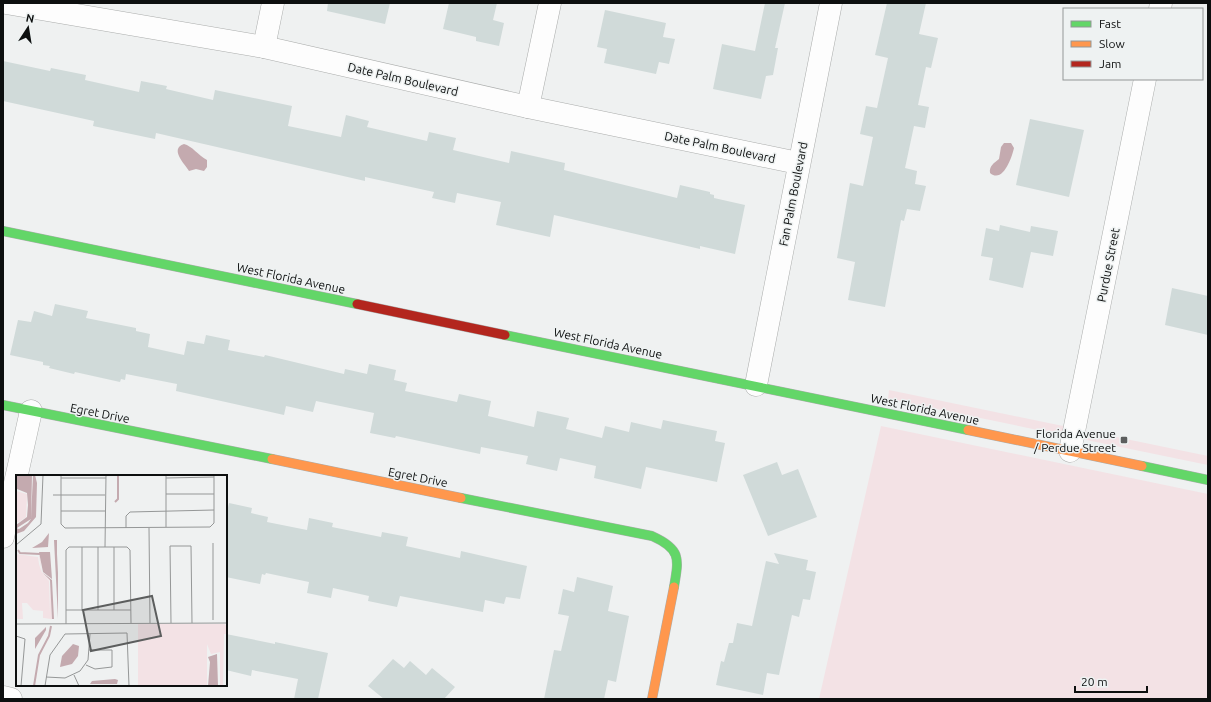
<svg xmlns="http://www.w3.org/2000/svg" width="1211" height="702" font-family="Ubuntu,sans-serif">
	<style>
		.green { fill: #f3e2e5 }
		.water { fill: #c4aaaf }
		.building { fill: #d0dad9 }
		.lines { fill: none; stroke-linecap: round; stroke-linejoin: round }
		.street-casing { stroke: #abadac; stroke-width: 23 }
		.fast-casing { stroke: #abadac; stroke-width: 10 }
		.slow-casing { stroke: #abadac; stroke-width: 10 }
		.jam-casing { stroke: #abadac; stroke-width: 10 }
		.street { stroke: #fdfdfd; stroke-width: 22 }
		.fast { stroke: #63d668; stroke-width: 9 }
		.slow { stroke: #ff974d; stroke-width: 9 }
		.jam { stroke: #b3261e; stroke-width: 9 }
		.poi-dot { fill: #5c5e5e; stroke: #eef2f2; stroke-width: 1.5 }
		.labels { text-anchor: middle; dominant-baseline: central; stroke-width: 3; stroke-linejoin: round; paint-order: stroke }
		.street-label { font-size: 12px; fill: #0d0f0f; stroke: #eef2f2 }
		.poi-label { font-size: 12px; fill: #0d0f0f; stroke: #eef2f2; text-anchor: end }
		.inset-river { fill: none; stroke: #c4aaaf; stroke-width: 2 }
		.inset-road { fill: none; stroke: #959797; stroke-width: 1 }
		.view { fill: #5c5e5e; fill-opacity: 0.15; stroke: #5c5e5e; stroke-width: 2 }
		.inset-edge { fill: none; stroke: #0d0f0f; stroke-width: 2 }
	</style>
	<rect width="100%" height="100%" fill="#eff1f1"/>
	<!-- green -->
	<g class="green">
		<polygon points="889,390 1208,456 1208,465 888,399"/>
		<polygon points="881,426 1208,494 1208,699 819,699"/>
	</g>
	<!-- water -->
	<g class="water">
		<path d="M1004 143H1011L1014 148C1012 157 1003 184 990 173 989 166 994 163 999 159L1001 147Z"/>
		<path d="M184 144C192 146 198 155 207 160V167L204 171 196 169 189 171C185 164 169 149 184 144Z"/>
	</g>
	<!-- building -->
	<g class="building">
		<polygon points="328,3 390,3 385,24 327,11"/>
		<polygon points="449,3 497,3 493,20 504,23 499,46 476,41 476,37 443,29"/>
		<polygon points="765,3 785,3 775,48 778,48 773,75 766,76 761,99 713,89 722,44 755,51"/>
		<polygon points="887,3 926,3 919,34 938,38 931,68 926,67 918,105 929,107 925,128 914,126 905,168 917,171 915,184 926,186 920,211 907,209 904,221 901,220 885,307 848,300 855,262 837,258 850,183 863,186 873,137 860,134 866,106 877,108 888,58 875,55"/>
		<polygon points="605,10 666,23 663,37 675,39 669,64 659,62 656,74 604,63 607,49 597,47"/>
		<polygon points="3,61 50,71 51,68 86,75 85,80 139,92 141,81 167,86 166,89 213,100 215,90 292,106 288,126 341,137 346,115 369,121 367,127 427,141 429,132 456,138 453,150 509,163 511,151 565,163 564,170 677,198 680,185 710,192 710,194 714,195 714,198 745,205 735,254 700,246 700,249 554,215 550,237 496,225 501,202 457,193 455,203 432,198 434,192 365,177 365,181 156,133 155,139 93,126 94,121 3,101"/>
		<polygon points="1030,119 1084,130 1069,197 1016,185"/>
		<polygon points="1000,225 1030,232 1031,226 1058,231 1053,256 1031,252 1023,288 989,280 993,258 981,256 986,228 999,231"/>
		<polygon points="1172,288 1208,296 1208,335 1165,325"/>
		<polygon points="55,304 88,311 86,318 136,328 136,331 150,334 148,347 184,355 187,341 204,344 206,335 230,340 228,350 264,357 265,355 344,374 345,369 367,374 369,364 396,370 394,380 407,383 405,391 457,402 459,394 491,401 488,416 534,427 537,411 569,418 566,429 602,438 605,426 629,432 631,422 661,429 663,420 717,431 715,441 725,443 717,482 646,467 641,489 594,478 596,466 560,458 557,471 526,464 528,456 481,447 480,454 396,436 395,438 370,433 374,413 316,401 313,412 286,406 284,415 176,391 177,384 126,374 125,380 121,379 120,382 75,372 74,374 49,368 50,366 43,365 43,362 10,355 18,320 31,322 34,311 52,316"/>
		<polygon points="777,462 782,475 798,469 817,517 768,536 743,475"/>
		<polygon points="229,503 252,508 251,513 268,517 267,522 307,530 309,518 333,523 332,527 381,537 382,532 408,537 406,546 460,558 461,551 527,566 520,599 506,597 504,604 485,600 483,612 400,596 397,607 368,601 369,596 333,588 331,598 307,593 309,582 266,573 265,575 262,574 260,584 226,577 226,516"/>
		<polygon points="774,553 808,560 806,570 816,572 810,600 803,599 799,617 792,615 779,675 767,673 763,695 716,685 721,661 724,662 729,643 733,643 737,623 752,626 766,561 779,564"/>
		<polygon points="577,577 613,586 608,611 629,616 616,682 608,680 604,699 544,699 554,650 561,651 569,616 558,614 563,589 574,592"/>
		<polygon points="226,634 275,644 275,642 328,653 318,699 294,699 298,679 252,670 251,676 226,670"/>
		<polygon points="393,659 404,668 410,661 426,675 432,668 455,687 444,699 384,699 368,686"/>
	</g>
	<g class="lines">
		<defs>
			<g id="street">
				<polyline points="6,3 264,47 528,107 798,163"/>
				<polyline points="1160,9 1161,3"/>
				<polyline points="264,47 273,3"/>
				<polyline points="528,107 550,3"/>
				<polyline points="756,385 831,3"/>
				<polyline points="1070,451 1145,79"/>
				<polyline points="3,537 31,411"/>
				<polyline points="3,697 11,699"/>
			</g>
			<g id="fast">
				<polyline points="3,231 357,304"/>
				<polyline points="505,335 968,430"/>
				<polyline points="3,405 272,459"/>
				<polyline points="1142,466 1208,480"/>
				<path d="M461 498 652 536C681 549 679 558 674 587"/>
			</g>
			<g id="slow">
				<polyline points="968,430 1142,466"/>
				<polyline points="272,459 461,498"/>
				<polyline points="652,699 674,587"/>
			</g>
			<polyline id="jam" points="357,304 505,335"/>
		</defs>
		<!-- street casing -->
		<use href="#street" class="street-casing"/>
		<!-- fast casing -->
		<use href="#fast" class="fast-casing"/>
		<!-- slow casing -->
		<use href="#slow" class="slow-casing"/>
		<!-- jam casing -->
		<use href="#jam" class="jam-casing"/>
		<!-- street -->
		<use href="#street" class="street"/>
		<!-- fast -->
		<use href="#fast" class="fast"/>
		<!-- slow -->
		<use href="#slow" class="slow"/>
		<!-- jam -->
		<use href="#jam" class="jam"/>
	</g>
	<!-- markers -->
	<rect class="poi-dot" x="1120" y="436" width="8" height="8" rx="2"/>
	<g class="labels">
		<!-- street labels -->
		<g class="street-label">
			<text transform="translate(403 79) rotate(13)">Date Palm Boulevard</text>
			<text transform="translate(720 147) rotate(12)">Date Palm Boulevard</text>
			<text transform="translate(793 194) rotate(-79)">Fan Palm Boulevard</text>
			<text transform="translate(1108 265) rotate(-79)">Purdue Street</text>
			<text transform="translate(291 278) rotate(12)">West Florida Avenue</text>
			<text transform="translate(608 343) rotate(12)">West Florida Avenue</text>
			<text transform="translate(925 409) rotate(12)">West Florida Avenue</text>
			<text transform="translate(100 413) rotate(11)">Egret Drive</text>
			<text transform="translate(418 477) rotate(11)">Egret Drive</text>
		</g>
		<!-- poi labels -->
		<g class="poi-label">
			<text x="1116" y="433">Florida Avenue<tspan x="1116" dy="14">/ Perdue Street</tspan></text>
		</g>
	</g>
	<!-- overview -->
	<g transform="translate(16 475)">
		<rect width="211" height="211" fill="#eff1f1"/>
		<path d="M0 16 11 19 10 42 3 47H0ZM0 79 22 82 23 89 26 98 33 106 34 138V106L26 98 23 81H24L26 97 34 104 36 144H28L35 143H27V136L17 135 11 128H6L7 144H0ZM122 149H208L211 151V159H208L207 211H204V177L195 179 191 169V211H122Z" fill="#f3e2e5"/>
		<path d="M1 0H16L15 44 17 0H19L21 8 20 42 8 56 0 59V53L3 54 12 48 15 44 1 53 0 50 11 42 12 30 11 18 1 14ZM33 58 32 72 16 73 26 67ZM38 65H41V98L42 79V144ZM23 77H34L36 104 27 97ZM27 98 36 105 38 144H36L34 105ZM30 152V155L19 174V163ZM57 169 63 171 62 181 56 189 44 192 46 181ZM201 179 202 211H192L194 187 192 182ZM99 204 102 205 101 209H74L76 206Z" fill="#c4aaaf"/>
		<path class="inset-river" d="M99 27 102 24V0M2 75 4 78 24 79M18 211 23 180 33 161 35 151"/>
		<path class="inset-road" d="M45 0V49L49 53 194 52 198 48V0M150 0V52M45 3H90M150 3 198 2M150 19H198M37 20H89M45 36H89M110 53V41L114 37 198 35M133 53 134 148M0 70 25 49 27 0M66 72V136M82 72V135M89 72 90 0M98 72V135M50 135H115M197 145V68M155 148 154 71H175L176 148M0 149 211 148M50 149V75L53 72H111L114 75 115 148M0 161 9 164 5 211M211 162V180M70 190 79 194 96 192V175H73M58 200 63 211M30 202 49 203 64 196 72 185 74 159M29 211 34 180 49 159 111 158 113 211"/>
		<path class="view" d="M136 121 145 161 75 176 67 135Z"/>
		<rect width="211" height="211" class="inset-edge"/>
	</g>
	<!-- border -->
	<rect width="1211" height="702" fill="none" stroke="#0d0f0f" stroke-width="8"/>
	<!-- legend -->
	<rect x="1063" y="8" width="140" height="72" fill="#eef2f2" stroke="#949797"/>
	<rect x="1071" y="21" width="20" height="6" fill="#63d668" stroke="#949797"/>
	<text x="1099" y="28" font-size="12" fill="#0d0f0f">Fast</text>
	<rect x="1071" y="41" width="20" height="6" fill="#ff974d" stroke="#949797"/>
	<text x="1099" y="48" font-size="12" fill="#0d0f0f">Slow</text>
	<rect x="1071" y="61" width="20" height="6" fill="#b3261e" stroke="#949797"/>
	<text x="1099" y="68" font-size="12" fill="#0d0f0f">Jam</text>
	<!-- north arrow -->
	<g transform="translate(28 28) rotate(12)" stroke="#eef2f2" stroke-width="3" paint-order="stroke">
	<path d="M0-3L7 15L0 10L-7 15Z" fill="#0d0f0f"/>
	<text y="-6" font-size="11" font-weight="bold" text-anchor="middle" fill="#0d0f0f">N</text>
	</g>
	<!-- scale -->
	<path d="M1075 686v6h72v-6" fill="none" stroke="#0d0f0f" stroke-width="2"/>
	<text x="1081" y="686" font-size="12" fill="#0d0f0f" stroke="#eef2f2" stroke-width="3" paint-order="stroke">20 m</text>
</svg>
